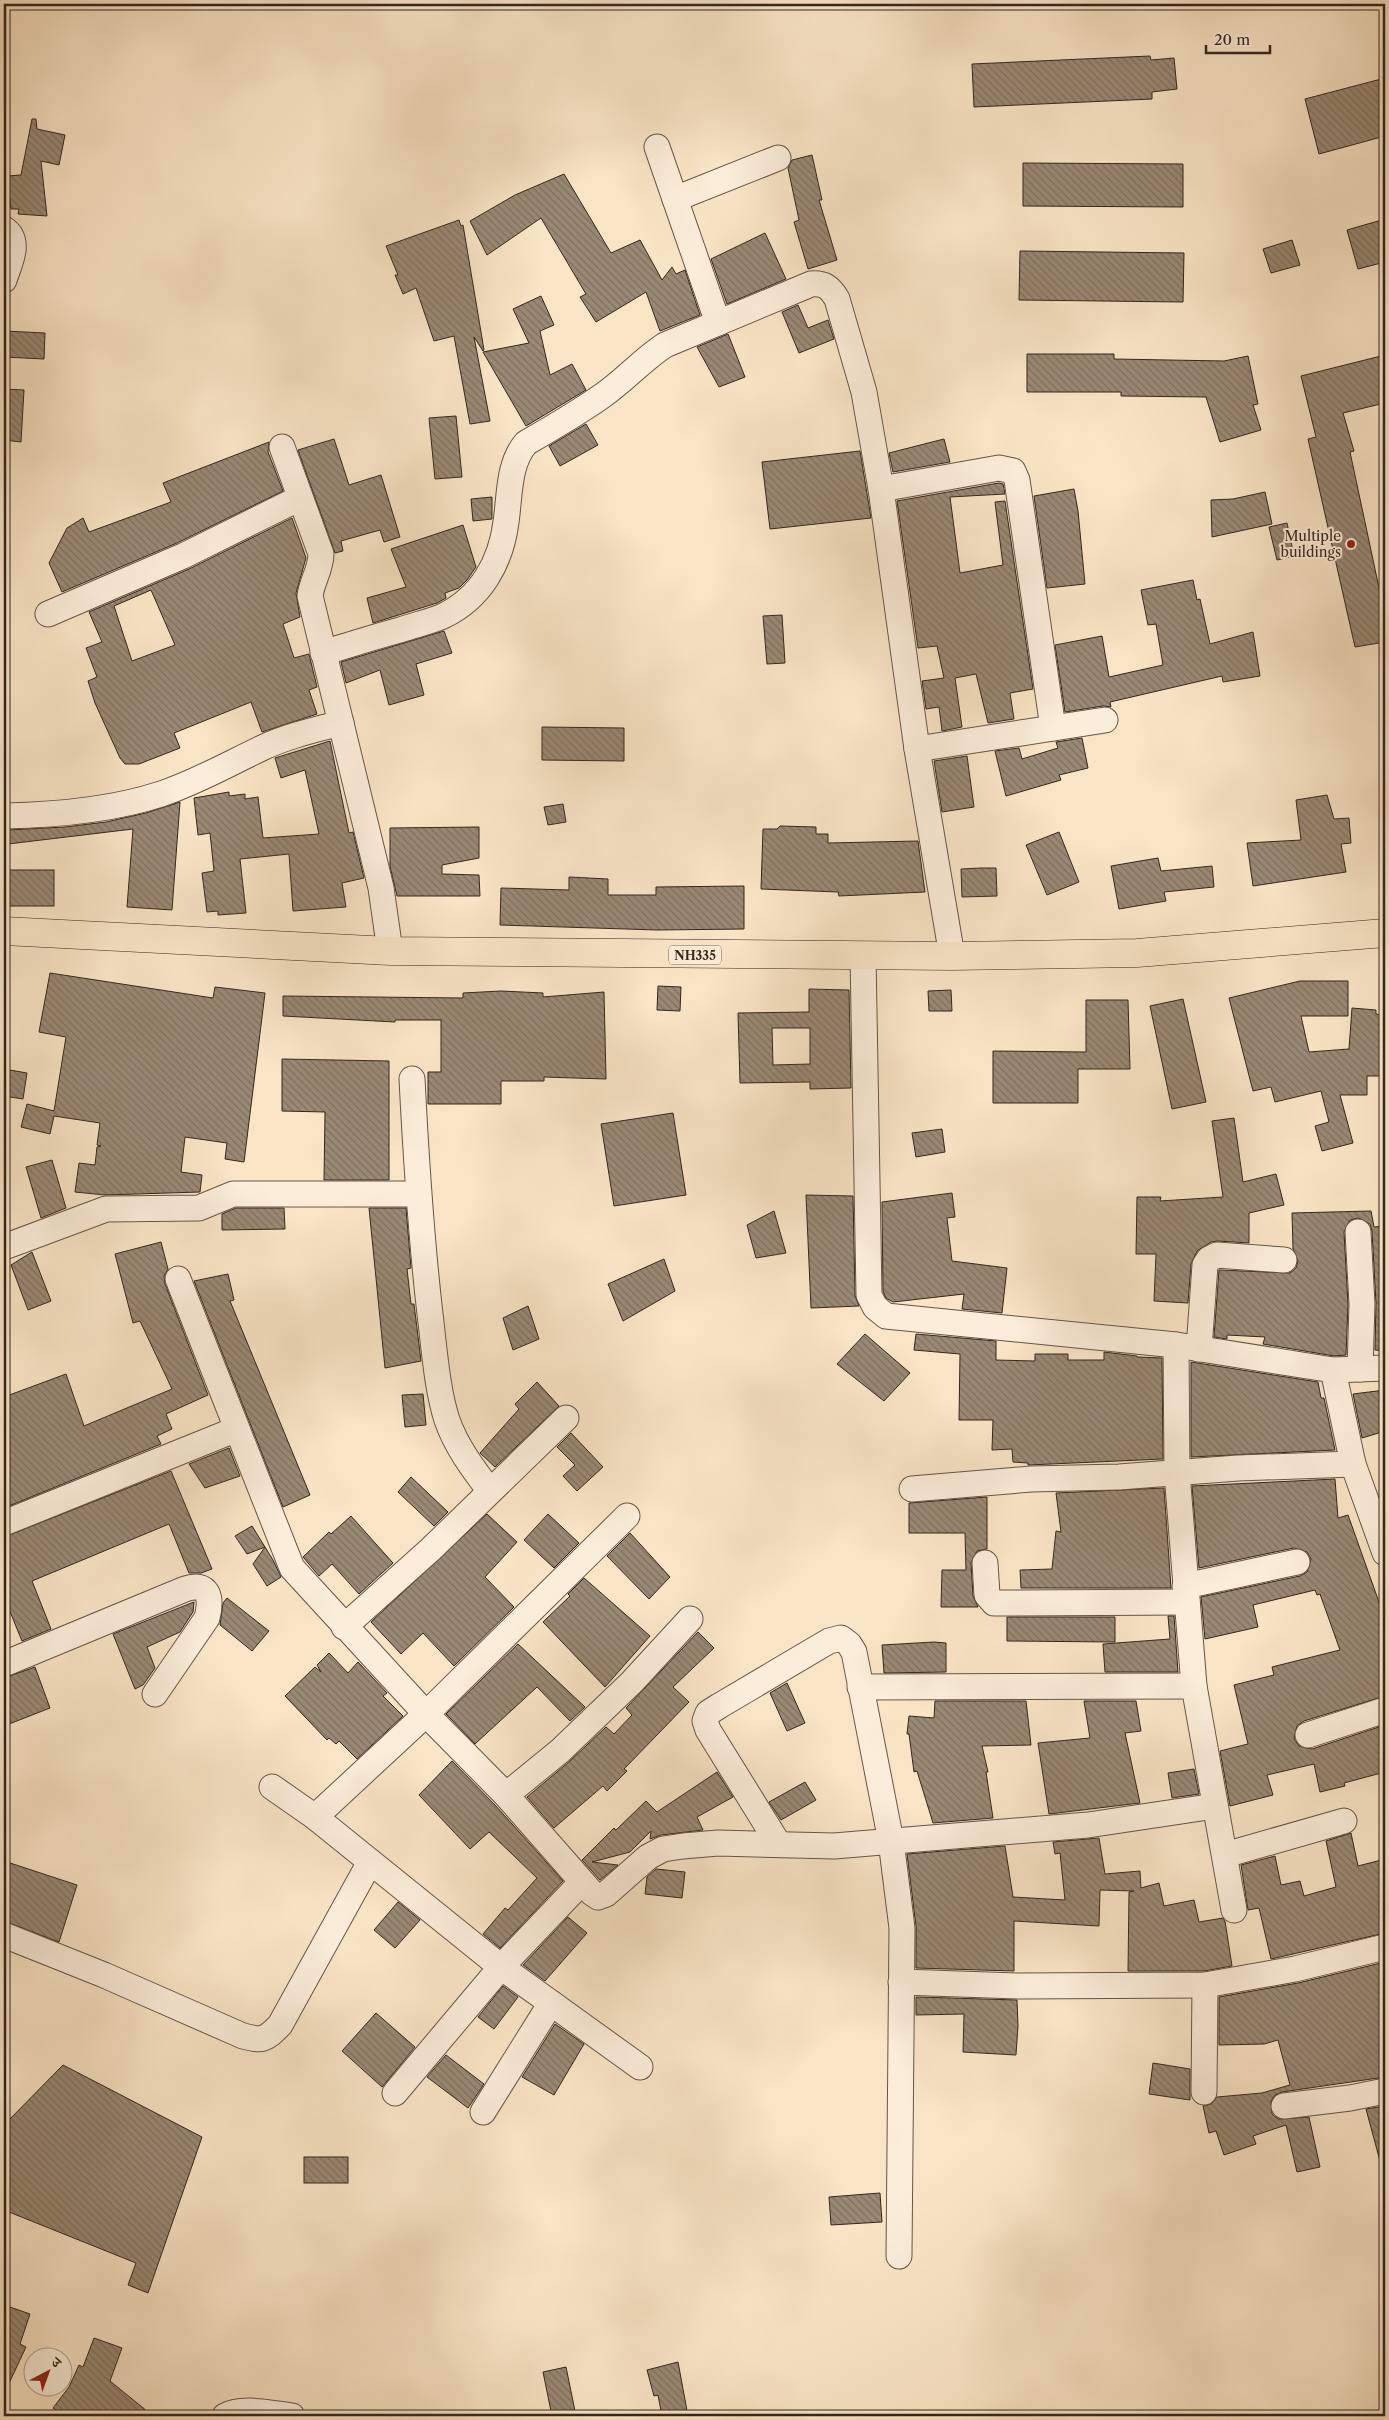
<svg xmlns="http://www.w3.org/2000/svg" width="1389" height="2420" font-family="'Libre Caslon Text','Noto Serif Devanagari',serif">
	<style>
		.building { fill: url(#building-back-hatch); stroke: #33271d; fill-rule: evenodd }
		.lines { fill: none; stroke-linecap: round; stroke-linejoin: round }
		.street-casing { stroke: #645647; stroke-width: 27 }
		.highway-casing { stroke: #33271d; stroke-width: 29 }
		.street { stroke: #fbedd9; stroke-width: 25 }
		.highway { stroke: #f9e4c5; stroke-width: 28 }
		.poi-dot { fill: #8f2418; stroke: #fbedd9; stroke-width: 2 }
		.labels { text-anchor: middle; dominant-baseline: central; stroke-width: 4; stroke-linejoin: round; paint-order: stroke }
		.shield { fill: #fbedd9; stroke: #6f6255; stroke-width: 1 }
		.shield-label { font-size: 12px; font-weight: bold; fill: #33271d }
		.poi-label { font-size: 14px; fill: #33271d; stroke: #fbedd9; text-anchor: end }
	</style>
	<defs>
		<pattern id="building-back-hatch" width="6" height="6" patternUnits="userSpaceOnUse" patternTransform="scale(1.25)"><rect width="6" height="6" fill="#9a8974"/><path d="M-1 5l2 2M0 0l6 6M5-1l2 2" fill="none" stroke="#7e705f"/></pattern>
	</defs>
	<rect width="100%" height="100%" fill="#f9e4c5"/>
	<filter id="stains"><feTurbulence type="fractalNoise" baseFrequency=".004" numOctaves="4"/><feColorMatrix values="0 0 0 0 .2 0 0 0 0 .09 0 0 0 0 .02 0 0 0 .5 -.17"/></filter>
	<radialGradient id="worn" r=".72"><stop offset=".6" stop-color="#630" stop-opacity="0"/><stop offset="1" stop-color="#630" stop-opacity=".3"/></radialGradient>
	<!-- building -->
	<g class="building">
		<polygon points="1150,56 1151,60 1174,58 1177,89 1152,92 1152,99 974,107 972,64"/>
		<polygon points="1385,78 1385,136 1319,154 1305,99"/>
		<polygon points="32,119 36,119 37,129 65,135 59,165 41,161 47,216 18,214 19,209 11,209 7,176 21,175"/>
		<polygon points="812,155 822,200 819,200 837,260 808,269 794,222 799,220 788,168 792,160"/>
		<polygon points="1023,163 1183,164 1183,207 1023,206"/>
		<polygon points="564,174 611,253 640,240 662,280 672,267 676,274 685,270 700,315 660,331 646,292 596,322 580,297 586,294 541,218 487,255 470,221 515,195"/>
		<polygon points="1385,219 1385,262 1358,269 1347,230"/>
		<polygon points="459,220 461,226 463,225 484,350 483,351 474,337 490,421 470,424 454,336 434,341 416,288 403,294 395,275 398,275 386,246"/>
		<polygon points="765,233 786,279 727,304 711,259"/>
		<polygon points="1292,240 1300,265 1271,273 1263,249"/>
		<polygon points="1020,251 1184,253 1183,302 1019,300"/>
		<polygon points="541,296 554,325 540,331 550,375 572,364 586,390 526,426 483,352 529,343 513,309"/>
		<polygon points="798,305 808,328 828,320 834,339 799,353 782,312"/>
		<polygon points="4,331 45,333 44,359 4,357"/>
		<polygon points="728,334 745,377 719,387 697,347"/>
		<polygon points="1027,354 1114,354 1114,359 1224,361 1248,356 1258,404 1253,405 1261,430 1220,442 1206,397 1121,396 1121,392 1027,392"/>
		<polygon points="1385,355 1385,403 1343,413 1354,451 1350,452 1385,616 1385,642 1355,647 1308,439 1316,437 1301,376"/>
		<polygon points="4,389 24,390 21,442 4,440"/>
		<polygon points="456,416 462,477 435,479 429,418"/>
		<polygon points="586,424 598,445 560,466 549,446"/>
		<polygon points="334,439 349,485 381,475 400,537 384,542 380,530 341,541 343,551 335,553 298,450"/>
		<polygon points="944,439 950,462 893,472 889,453"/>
		<polygon points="269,442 268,452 283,491 177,543 62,592 49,563 67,528 83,518 89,532 171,502 163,483"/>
		<polygon points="860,451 871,518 770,529 762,462"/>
		<polygon points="999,483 1003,484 1005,494 950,497 960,573 1003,565 995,502 1005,501 1033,689 1010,693 1014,719 988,723 976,674 955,678 962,727 942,731 939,707 926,709 922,681 944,678 937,646 918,648 897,501"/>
		<polygon points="1074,489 1078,511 1085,584 1047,588 1034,496"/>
		<polygon points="1265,492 1272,524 1212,537 1211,500 1233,499"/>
		<polygon points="492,497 492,519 473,521 471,499"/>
		<path d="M292 518 306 558 296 593 300 617 283 624 294 658 309 654 317 687 309 690 317 714 262 732 251 702 174 733 180 748 139 764H125L120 758 95 703 88 681 97 677 86 648 102 642 89 612 189 569ZM151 590 175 645 132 661 114 606Z"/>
		<polygon points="1287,523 1294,556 1277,560 1269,527"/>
		<polygon points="463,525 476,567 467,580 459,588 445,593 446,598 437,603 373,623 367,598 406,587 391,549"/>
		<polygon points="1193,580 1197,600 1200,599 1210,644 1253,632 1260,676 1223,682 1222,676 1110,702 1111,707 1103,706 1065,712 1055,645 1102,636 1109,677 1163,665 1156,624 1148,625 1141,590"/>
		<polygon points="782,615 785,663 767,664 763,616"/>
		<polygon points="444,631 452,653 416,664 424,695 389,705 380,670 346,683 341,662"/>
		<polygon points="542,727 624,728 624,761 542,760"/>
		<polygon points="1082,738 1088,768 1059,775 1061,780 1006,796 995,751 1019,748 1022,759 1058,748 1056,742"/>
		<polygon points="330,741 349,833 353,832 364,878 342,883 346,907 293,911 289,854 240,859 246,913 218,915 218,911 207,912 202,873 214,871 210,833 198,835 194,798 229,792 229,796 245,794 245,799 258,797 263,838 319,834 305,770 281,778 275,758"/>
		<polygon points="967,756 974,807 942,812 934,761"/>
		<polygon points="1327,795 1334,819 1349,818 1351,843 1341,844 1346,872 1253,886 1247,843 1301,840 1296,800"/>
		<polygon points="180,802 172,910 127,907 133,829 8,844 8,830 65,827 106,822 146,813"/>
		<polygon points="563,804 566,822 548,825 544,807"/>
		<polygon points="780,826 816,827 816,834 828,834 828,843 918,841 925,892 839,896 838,892 761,889 763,829 777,829"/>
		<polygon points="479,827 479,858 442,865 442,874 479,875 480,896 397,896 390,866 390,828"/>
		<polygon points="1059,832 1079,882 1047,895 1026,845"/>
		<polygon points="1158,858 1161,871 1212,866 1214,887 1164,892 1166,901 1119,909 1111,866"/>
		<polygon points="981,868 996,868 997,896 962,897 961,869"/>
		<rect x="4" y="870" width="50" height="36"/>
		<polygon points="569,877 608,879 608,895 656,895 656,887 744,886 744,929 657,930 500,925 501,888 569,890"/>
		<polygon points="50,973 213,998 215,987 265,993 244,1162 225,1159 227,1143 185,1137 181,1172 202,1175 200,1192 105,1195 75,1192 79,1163 95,1165 97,1147 101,1146 97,1145 100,1123 54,1116 50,1134 21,1127 27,1104 54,1111 66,1037 39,1032"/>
		<polygon points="1300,981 1348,981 1348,1016 1301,1016 1309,1052 1349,1049 1352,1008 1376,1010 1376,1014 1385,1016 1385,1076 1367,1076 1367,1095 1340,1095 1353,1143 1322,1151 1315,1126 1329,1122 1321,1091 1275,1102 1271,1087 1253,1091 1229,998"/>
		<polygon points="658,986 681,987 680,1011 657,1010"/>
		<path d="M809 989 849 990 851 1088 810 1089V1082L740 1083 738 1013 809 1012ZM772 1028H810V1064L773 1065Z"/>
		<polygon points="951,990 952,1011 929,1011 928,991"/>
		<polygon points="501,991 543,993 543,997 604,992 606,1079 544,1077 544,1081 501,1081 501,1104 428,1104 428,1072 441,1072 441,1020 395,1020 395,1022 283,1016 283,996 463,998 463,993"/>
		<polygon points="1183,999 1206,1102 1172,1109 1150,1006"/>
		<polygon points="1086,1000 1128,1000 1130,1069 1078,1069 1078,1103 993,1103 993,1051 1086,1052"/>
		<polygon points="282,1059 389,1061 389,1180 324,1180 325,1112 282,1111"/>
		<polygon points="4,1069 27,1073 23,1099 4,1096"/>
		<polygon points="673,1113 686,1195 614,1206 601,1124"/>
		<polygon points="1234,1118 1243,1182 1276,1174 1284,1205 1249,1213 1249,1243 1218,1241 1211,1242 1197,1251 1191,1264 1188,1303 1154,1301 1156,1254 1136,1254 1137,1197 1161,1197 1160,1201 1223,1197 1212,1121"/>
		<polygon points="942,1129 945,1152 916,1157 912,1133"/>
		<polygon points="52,1160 66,1208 41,1218 26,1167"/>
		<polygon points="952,1193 955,1217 947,1218 952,1261 1007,1268 1002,1313 962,1309 964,1294 893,1302 886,1298 883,1291 882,1202"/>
		<polygon points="806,1195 853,1196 855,1295 859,1306 811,1308"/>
		<polygon points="236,1208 284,1208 285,1229 222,1230 222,1214"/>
		<polygon points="369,1208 406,1208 411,1268 407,1269 411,1304 414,1304 421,1361 385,1368"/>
		<polygon points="774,1211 786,1253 756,1258 747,1225"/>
		<polygon points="1371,1211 1374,1227 1385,1226 1385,1351 1375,1350 1376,1303 1372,1231 1370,1224 1358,1218 1350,1220 1344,1232 1348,1304 1346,1355 1334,1356 1263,1344 1265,1337 1227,1335 1227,1339 1214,1337 1219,1270 1290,1273 1296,1268 1298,1261 1293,1249 1292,1213"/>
		<polygon points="161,1242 168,1269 164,1276 165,1284 208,1395 166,1414 172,1429 157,1436 161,1444 4,1508 4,1397 66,1374 84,1426 172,1389 140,1321 133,1323 115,1254"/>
		<polygon points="32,1252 51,1301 28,1310 11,1265"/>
		<polygon points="664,1259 675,1291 623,1321 608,1284"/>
		<polygon points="228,1274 234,1300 230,1301 310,1495 283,1507 194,1281"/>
		<polygon points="528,1306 539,1339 513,1350 503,1318"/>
		<polygon points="865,1334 910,1373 884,1401 837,1364"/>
		<polygon points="916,1334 996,1341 996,1360 1035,1361 1035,1354 1068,1354 1068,1360 1104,1360 1104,1352 1137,1356 1137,1357 1162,1358 1163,1459 1028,1465 1028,1463 1013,1462 1012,1449 992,1450 993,1420 959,1420 960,1354 914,1350"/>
		<polygon points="1191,1362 1318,1382 1321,1398 1324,1398 1335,1450 1191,1457"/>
		<polygon points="537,1382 559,1406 495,1467 480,1453 519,1409 515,1404"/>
		<polygon points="1385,1390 1385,1431 1362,1438 1353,1394"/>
		<polygon points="423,1394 426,1425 405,1427 402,1395"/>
		<polygon points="571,1433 603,1467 577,1491 563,1476 575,1465 557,1447"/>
		<polygon points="229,1448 240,1476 205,1488 189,1464"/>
		<polygon points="171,1471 212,1569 201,1573 189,1573 169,1524 32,1581 51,1629 22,1641 4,1597 4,1537"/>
		<polygon points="411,1477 448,1512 434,1526 398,1492"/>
		<polygon points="1335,1479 1338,1518 1348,1515 1385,1619 1385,1696 1304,1721 1297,1726 1294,1739 1299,1746 1312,1749 1385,1725 1385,1772 1344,1783 1345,1786 1320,1792 1314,1764 1267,1775 1273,1795 1230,1806 1220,1751 1248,1744 1234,1685 1274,1675 1272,1667 1340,1650 1320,1594 1317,1595 1315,1590 1253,1605 1258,1627 1205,1639 1201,1597 1300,1576 1307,1572 1311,1559 1307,1552 1294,1548 1199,1568 1192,1486"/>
		<polygon points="1164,1488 1171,1588 1021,1588 1020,1570 1052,1569 1056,1531 1061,1532 1056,1493"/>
		<polygon points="987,1497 987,1549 977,1551 971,1563 973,1596 978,1607 941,1607 942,1570 966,1570 965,1533 909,1533 909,1503"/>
		<polygon points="487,1514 517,1542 485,1577 514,1607 454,1666 423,1633 401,1654 371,1622"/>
		<polygon points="548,1514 579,1543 554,1568 524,1540"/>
		<polygon points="351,1516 393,1563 359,1594 332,1564 319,1576 303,1557 329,1532 331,1534"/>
		<polygon points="252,1526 273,1560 281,1577 267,1586 253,1564 265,1547 247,1554 235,1536"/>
		<polygon points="630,1533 670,1577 649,1599 607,1556"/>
		<polygon points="584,1578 650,1636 605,1687 543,1622 570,1596 568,1594"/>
		<polygon points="227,1598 269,1631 252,1651 220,1625 223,1603"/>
		<polygon points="194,1602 193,1612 180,1632 147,1647 155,1668 143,1685 135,1689 113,1634"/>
		<polygon points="1168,1616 1174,1616 1178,1672 1105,1672 1103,1644 1170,1639"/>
		<polygon points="1007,1617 1115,1617 1115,1642 1007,1641"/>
		<polygon points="698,1632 714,1648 673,1687 689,1702 624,1769 627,1771 607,1791 603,1786 554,1828 527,1797 569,1762 606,1727 614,1734 632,1715 626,1708"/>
		<polygon points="934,1642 946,1643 946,1672 884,1673 882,1645"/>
		<polygon points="518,1644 585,1707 570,1721 537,1687 475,1744 446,1714"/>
		<polygon points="329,1653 348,1673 358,1662 387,1693 383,1696 403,1716 357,1759 339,1741 336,1744 329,1738 327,1740 285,1696 315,1667 321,1672 317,1665"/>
		<polygon points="35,1667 50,1708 4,1726 4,1678"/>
		<polygon points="787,1683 805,1723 787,1731 770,1693"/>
		<polygon points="935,1701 1026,1701 1031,1745 982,1746 988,1772 986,1772 993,1818 933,1823 917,1771 914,1772 909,1734 907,1734 909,1716 934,1718"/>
		<polygon points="1084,1701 1136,1701 1141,1731 1125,1733 1140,1803 1049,1814 1038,1743 1090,1738"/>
		<polygon points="452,1761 495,1805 563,1881 500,1948 483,1934 505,1908 508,1910 537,1878 489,1832 470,1849 419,1795"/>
		<polygon points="1194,1769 1199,1794 1172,1798 1168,1773"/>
		<polygon points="717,1772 733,1797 697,1817 703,1830 661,1835 650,1839 651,1831 630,1852 592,1862 618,1865 600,1880 582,1860 614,1828 616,1830 646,1801 657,1812"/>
		<polygon points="805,1782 816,1800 781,1820 769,1802"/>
		<polygon points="1351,1833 1358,1866 1385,1859 1385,1933 1271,1959 1259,1908 1248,1910 1241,1865 1275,1856 1281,1885 1300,1881 1304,1896 1336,1887 1326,1841"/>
		<polygon points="1099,1838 1105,1874 1140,1871 1141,1888 1159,1883 1164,1906 1194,1900 1199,1922 1223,1918 1225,1921 1232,1966 1204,1971 1128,1971 1129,1892 1134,1891 1100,1890 1099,1926 1014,1921 1014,1971 916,1968 916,1926 907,1854 1005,1846 1013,1897 1065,1900 1060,1853 1055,1854 1053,1842"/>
		<polygon points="4,1861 77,1885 59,1942 4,1921"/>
		<polygon points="656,1869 685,1872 682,1898 645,1894 647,1877"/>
		<polygon points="398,1902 420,1920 395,1948 374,1930"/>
		<polygon points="568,1917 587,1933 545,1981 523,1965"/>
		<polygon points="1385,1962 1385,2077 1282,2092 1275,2095 1271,2101 1272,2114 1278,2119 1309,2117 1320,2167 1297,2172 1286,2125 1253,2136 1256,2144 1224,2155 1216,2131 1209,2133 1203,2106 1211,2104 1217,2097 1262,2093 1290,2085 1278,2040 1264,2044 1219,2045 1219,1997 1298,1983"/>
		<polygon points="503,1986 518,1997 494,2029 478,2017"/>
		<polygon points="916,1997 1017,2000 1018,2026 1016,2055 963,2052 964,2014 916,2015"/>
		<polygon points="376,2013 415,2047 382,2087 342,2051"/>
		<polygon points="555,2024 584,2044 554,2095 522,2077"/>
		<polygon points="446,2055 484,2084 468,2108 427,2077"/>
		<polygon points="1153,2063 1190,2069 1190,2100 1149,2094"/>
		<polygon points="63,2065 202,2137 148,2293 128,2285 136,2263 4,2210 4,2125"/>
		<polygon points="1385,2106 1385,2160 1380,2161 1366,2109"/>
		<rect x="304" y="2157" width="44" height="26"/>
		<polygon points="880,2193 882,2222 831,2225 829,2197"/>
		<polygon points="4,2305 30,2314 20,2344 26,2347 4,2394"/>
		<polygon points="94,2338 122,2348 110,2381 153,2416 64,2416 53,2408 69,2387 79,2365 83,2367"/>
		<polygon points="678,2362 688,2416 662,2416 658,2395 654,2396 647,2370"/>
		<polygon points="566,2367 576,2416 552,2416 543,2372"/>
	</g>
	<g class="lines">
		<defs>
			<g id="street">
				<polyline points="657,147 718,323"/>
				<polyline points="675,199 778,158"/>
				<path d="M4 229C22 241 9 264 4 280"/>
				<path d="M282 447 321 554C321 569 312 581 310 596L381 888 390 951"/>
				<polyline points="881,489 999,468 1013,471 1017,480 1053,728"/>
				<polyline points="48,614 183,556 300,498"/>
				<path d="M323 653C349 645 374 637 400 630 414 625 430 622 443 616 481 598 501 562 506 522 510 495 508 464 526 443 552 428 578 413 602 396 625 380 642 360 665 345L811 284C824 283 830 287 837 299L864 392 881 489 917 749 952 956"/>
				<polyline points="917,749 1105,720"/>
				<path d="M4 816C56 815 112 810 161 794 197 782 228 764 262 748 287 736 314 730 341 723"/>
				<polyline points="863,955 869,1295 875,1307 886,1316 1176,1345 1333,1370 1385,1368"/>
				<path d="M412 1079C416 1158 421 1236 430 1314 434 1346 437 1390 447 1420 456 1446 473 1469 490 1491"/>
				<polyline points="1358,1232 1362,1304 1360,1369"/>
				<polyline points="4,1247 106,1209 199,1208 233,1194 417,1194"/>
				<polyline points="178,1279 292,1568 426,1714 506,1795 592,1893 598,1897 606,1894 648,1857 663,1849 683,1846 718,1843 834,1846 1088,1825 1215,1806"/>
				<polyline points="1176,1345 1177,1473 1194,1686 1234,1910"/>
				<polyline points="1199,1349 1205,1265 1209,1259 1217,1255 1284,1260"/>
				<polyline points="1333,1370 1353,1464 1385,1553"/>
				<polyline points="912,1489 1031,1479 1119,1477 1238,1468 1353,1464"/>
				<polyline points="4,1523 237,1429"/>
				<polyline points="985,1563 987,1595 994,1603 1187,1602"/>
				<polyline points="1185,1586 1297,1562"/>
				<polyline points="344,1627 431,1549 566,1418"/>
				<path d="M4 1664 185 1589C209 1581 212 1598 207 1618L155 1694"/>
				<polyline points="860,1687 1194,1686"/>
				<polyline points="1308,1735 1385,1710"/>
				<polyline points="272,1787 315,1817 501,1967 640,2067"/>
				<polyline points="506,1795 560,1751 632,1682 690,1619"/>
				<polyline points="315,1817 426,1714 627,1516"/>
				<polyline points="778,1843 708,1730 705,1721 708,1713 719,1706 829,1641 841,1638 849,1644 854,1652 891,1841 902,1928 899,2256"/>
				<polyline points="1225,1855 1344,1821"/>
				<path d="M4 1935 104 1975 243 2036C263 2041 265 2040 280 2025L370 1862"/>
				<polyline points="901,1982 1018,1986 1205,1985 1295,1969 1385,1947"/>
				<polyline points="1204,2092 1205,1985"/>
				<polyline points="395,2093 501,1967 582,1882"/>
				<polyline points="1284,2106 1350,2098 1385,2091"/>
				<polyline points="483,2112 551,2003"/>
				<path d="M225 2416C242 2406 273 2414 292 2416"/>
			</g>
			<polyline id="highway" points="4,931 390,951 952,956 1137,953 1385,933"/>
		</defs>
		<!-- street casing -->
		<use href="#street" class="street-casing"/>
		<!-- highway casing -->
		<use href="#highway" class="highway-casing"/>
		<!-- street -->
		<use href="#street" class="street"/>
		<!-- highway -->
		<use href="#highway" class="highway"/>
	</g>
	<!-- markers -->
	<circle class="poi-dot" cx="1351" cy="544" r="5"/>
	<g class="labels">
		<!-- shield labels -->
		<rect class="shield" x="669" y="945.5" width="52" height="19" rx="4"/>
		<g class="shield-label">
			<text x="695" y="955">NH335</text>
		</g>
		<!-- poi labels -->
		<g class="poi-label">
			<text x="1341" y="536">Multiple<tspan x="1341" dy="16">buildings</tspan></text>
		</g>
	</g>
	<!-- margin -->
	<rect width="1389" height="2420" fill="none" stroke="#f9e4c5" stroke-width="20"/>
	<rect x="5" y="5" width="1379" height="2410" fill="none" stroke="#33271d" stroke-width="2.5"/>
	<rect x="10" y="10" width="1369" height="2400" fill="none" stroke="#33271d"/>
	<!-- north arrow -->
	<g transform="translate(48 2372) rotate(41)"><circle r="24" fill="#fbedd9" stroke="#ab9e8e"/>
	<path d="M0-4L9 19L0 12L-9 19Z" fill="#8f2418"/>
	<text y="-8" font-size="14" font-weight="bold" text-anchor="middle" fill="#33271d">उ</text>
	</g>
	<!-- scale -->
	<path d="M1206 45v8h64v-8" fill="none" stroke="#33271d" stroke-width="2.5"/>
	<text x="1214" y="45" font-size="15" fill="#33271d" stroke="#fbedd9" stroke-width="4" paint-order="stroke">20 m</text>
	<rect width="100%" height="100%" filter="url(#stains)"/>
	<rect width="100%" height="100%" fill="url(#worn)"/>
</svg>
